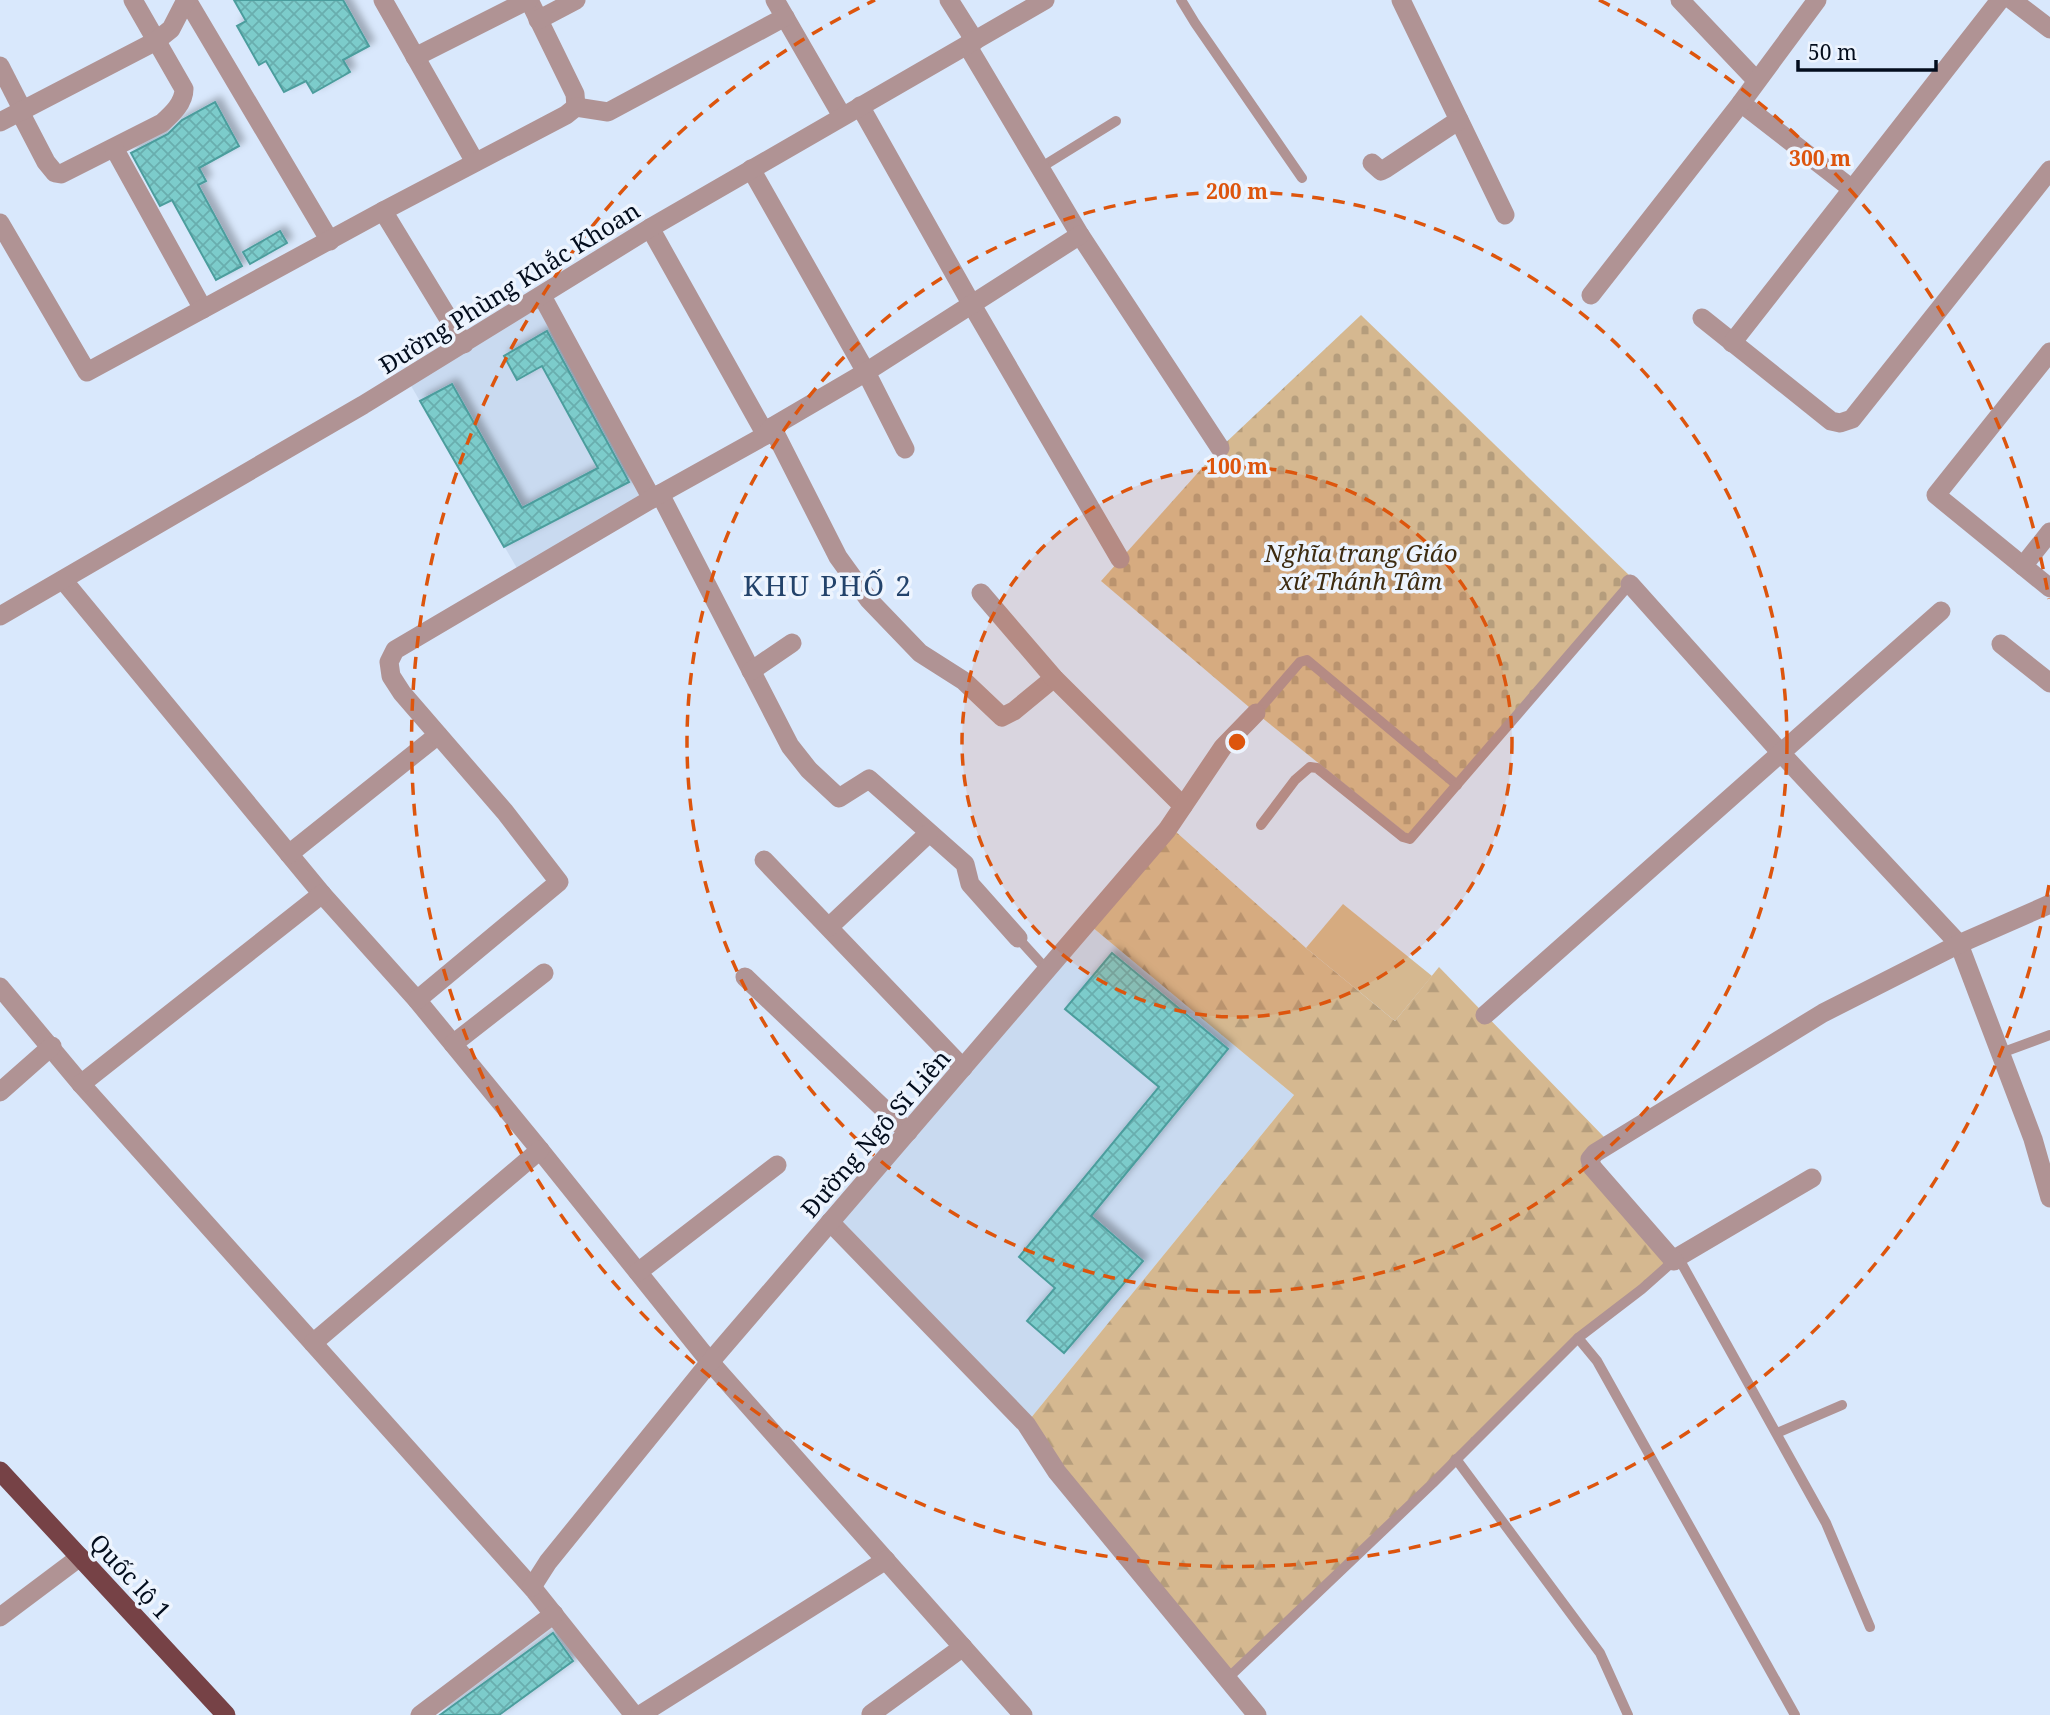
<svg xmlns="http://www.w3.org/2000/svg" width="2050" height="1715" font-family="'Noto Serif',serif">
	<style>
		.built { fill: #c9daf0 }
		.forest { fill: url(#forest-firs) }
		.cemetery { fill: url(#cemetery-stones) }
		.pitch { fill: #d5b890 }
		.building { fill: url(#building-cross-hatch); stroke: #4c9d9d; stroke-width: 2; filter: url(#shadow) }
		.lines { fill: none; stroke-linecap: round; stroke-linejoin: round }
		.service { stroke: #b09394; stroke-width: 10 }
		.minor { stroke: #b09394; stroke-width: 19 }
		.trunk { stroke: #764246; stroke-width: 19 }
		.ring { fill: none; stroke: #dd550d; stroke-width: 3.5; stroke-dasharray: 12 9 }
		.labels { text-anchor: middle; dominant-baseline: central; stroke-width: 7; stroke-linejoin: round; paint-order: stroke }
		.street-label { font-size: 24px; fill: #030d1d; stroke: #edf4fe }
		.park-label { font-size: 24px; font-style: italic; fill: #3d2b10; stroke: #edf4fe }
		.quarter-label { font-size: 28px; letter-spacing: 2px; fill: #23436b; stroke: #edf4fe }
		.centre { fill: #dd550d; stroke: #edf4fe; stroke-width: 3.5 }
		.ring-label { font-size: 21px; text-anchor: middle; font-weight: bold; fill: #dd550d; stroke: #edf4fe; stroke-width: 7; stroke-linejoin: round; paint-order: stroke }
	</style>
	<defs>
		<pattern id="forest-firs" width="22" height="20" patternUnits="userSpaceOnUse" patternTransform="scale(1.75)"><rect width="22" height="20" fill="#d5b890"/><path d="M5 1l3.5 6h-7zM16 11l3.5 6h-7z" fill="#b59d7c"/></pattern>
		<pattern id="cemetery-stones" width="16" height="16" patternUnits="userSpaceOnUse" patternTransform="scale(1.75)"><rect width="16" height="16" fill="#d5b890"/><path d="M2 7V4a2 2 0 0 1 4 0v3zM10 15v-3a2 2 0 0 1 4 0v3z" fill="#b59d7c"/></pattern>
		<pattern id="building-cross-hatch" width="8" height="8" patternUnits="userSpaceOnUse" patternTransform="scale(1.75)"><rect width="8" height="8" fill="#7bcccb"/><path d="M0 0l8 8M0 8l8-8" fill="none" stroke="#69aeae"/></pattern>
		<filter id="shadow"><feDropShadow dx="5.5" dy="-5.5" stdDeviation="3.5" flood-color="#0004"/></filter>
	</defs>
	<rect width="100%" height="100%" fill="#d9e8fc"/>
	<!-- built -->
	<g class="built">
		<polygon points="539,305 643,496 518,570 410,384"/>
		<polygon points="1092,927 1294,1095 1030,1419 840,1222"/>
	</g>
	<!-- forest -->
	<polygon class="forest" points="1175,831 1306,948 1395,1021 1439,967 1605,1138 1591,1148 1666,1262 1228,1672 1062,1467 1030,1419 1294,1095 1092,927"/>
	<!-- cemetery -->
	<polygon class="cemetery" points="1361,315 1631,577 1408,835 1256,713 1101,581 1220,448"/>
	<!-- pitch -->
	<polygon class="pitch" points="1343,904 1432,976 1395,1021 1306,948"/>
	<!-- building -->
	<g class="building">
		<polygon points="234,0 343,0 369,46 343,60 350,72 313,93 306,81 284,92 266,61 259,65 237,26 246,21"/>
		<polygon points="215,102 239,146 199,168 206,181 198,185 242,266 216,280 172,200 160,206 131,153 168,134 182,120"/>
		<polygon points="280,231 287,243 250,264 243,252"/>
		<polygon points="547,331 629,482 504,547 420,401 452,384 522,508 598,468 542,366 517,380 504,356"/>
		<polygon points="1112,953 1228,1049 1091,1216 1143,1261 1064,1353 1027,1321 1055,1288 1019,1257 1159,1087 1065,1009"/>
		<polygon points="553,1633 573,1661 499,1715 440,1715"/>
	</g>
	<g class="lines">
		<!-- service -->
		<g class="service">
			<polyline points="1181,0 1195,23 1302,178"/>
			<polyline points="1040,168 1116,121"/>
			<polyline points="1256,713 1300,662 1307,660 1457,785"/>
			<polyline points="1261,825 1295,780 1310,767 1317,768 1403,837 1410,839 1630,584"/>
			<polyline points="1018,938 1047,970"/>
			<polyline points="2001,1053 2050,1035"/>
			<polyline points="1777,1433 1842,1405"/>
			<polyline points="1456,1459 1600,1653 1628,1715"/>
			<polyline points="1227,1679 1433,1483 1578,1338"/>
			<polyline points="1795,1715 1597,1361 1578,1338 1642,1289 1678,1257 1826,1523 1870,1627"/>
		</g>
		<!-- minor -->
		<g class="minor">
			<polyline points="187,0 330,241"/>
			<polyline points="383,0 475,162"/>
			<polyline points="529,0 575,94 576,107"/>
			<polyline points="775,0 842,116"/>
			<polyline points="949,0 975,41"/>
			<polyline points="1401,0 1505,215"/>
			<polyline points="1680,0 1756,80"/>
			<polyline points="2012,0 2050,29"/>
			<polyline points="538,20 576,0"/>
			<polyline points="967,45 1080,235 1220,448"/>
			<polyline points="415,57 528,0"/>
			<polyline points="0,66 23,111"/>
			<polyline points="1741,103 1852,189"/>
			<polyline points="860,106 972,305 1120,559"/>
			<path d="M20 112 46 162 55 173 61 174 162 123C172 114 184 103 184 89L133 0"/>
			<polyline points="0,122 156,41 171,29 186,0"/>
			<polyline points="114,148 203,309"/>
			<polyline points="1372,163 1381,171 1385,169 1459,120"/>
			<polyline points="751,169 866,372 905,449"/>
			<polyline points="383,211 464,344"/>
			<polyline points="0,223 87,372 383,211 566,115 576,107 608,112 785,17"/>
			<polyline points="650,228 766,435"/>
			<polyline points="1591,295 1741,103 1817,0"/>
			<polyline points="542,296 652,499"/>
			<polyline points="1702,318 1831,421 1840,423 1852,419 2050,170"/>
			<polyline points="1732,343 2000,0"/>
			<polyline points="2050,352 1936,495 2050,588"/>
			<polyline points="772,427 838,557 869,600 920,653 964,681 1002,717 1014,711 1054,678"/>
			<polyline points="660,494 790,746 809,770 839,798 869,779 965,864 970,884 1018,938"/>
			<polyline points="2023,566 2050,532"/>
			<polyline points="63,580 322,894 417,1000 540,1150 710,1362 1023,1715"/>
			<polyline points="1630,584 1781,753 1959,944 2033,1139 2050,1198"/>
			<polyline points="981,593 1054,678 1183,806"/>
			<polyline points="0,616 363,405 650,228 1045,0"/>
			<polyline points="2001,644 2050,683"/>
			<polyline points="751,671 792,643"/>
			<polyline points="289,854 438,735"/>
			<polyline points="764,860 963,1068"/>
			<polyline points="829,927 929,833"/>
			<polyline points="745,977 908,1132"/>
			<polyline points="0,987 81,1084 535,1591 634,1715"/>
			<polyline points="417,1000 559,882 505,812 402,693 391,676 389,662 395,650 660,494 766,435 772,427 866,372 1080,235"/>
			<polyline points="1485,1015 1941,611"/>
			<polyline points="453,1044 544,973"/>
			<polyline points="81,1084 322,894"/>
			<polyline points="0,1092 52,1046"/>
			<polyline points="830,1222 1026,1424 1057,1472 1257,1715"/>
			<polyline points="1678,1257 1812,1178"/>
			<polyline points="1674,1261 1592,1167 1590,1159 1595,1153 1823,1013 1959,944 2050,904"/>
			<polyline points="638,1272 777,1165"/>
			<polyline points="313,1343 540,1150"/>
			<polyline points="532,1587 548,1562 710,1362 1167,830 1223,747 1256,713"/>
			<polyline points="0,1617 80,1557"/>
			<polyline points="871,1714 963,1647"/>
			<polyline points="420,1715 554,1614"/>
			<polyline points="640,1715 886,1560"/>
		</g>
		<!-- trunk -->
		<polyline class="trunk" points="0,1471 226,1715"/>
	</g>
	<!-- distance rings -->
	<circle cx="1237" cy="742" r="275" fill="#dd550d" fill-opacity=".12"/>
	<g class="ring">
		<circle cx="1237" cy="742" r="275"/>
		<circle cx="1237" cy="742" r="550"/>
		<path d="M2049 885A825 825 0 1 1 875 0M1599 0A825 825 0 0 1 2049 599"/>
	</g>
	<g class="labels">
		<!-- street labels -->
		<g class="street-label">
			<text transform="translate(509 287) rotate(-32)">Đường Phùng Khắc Khoan</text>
			<text transform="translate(875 1133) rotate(-49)">Đường Ngô Sĩ Liên</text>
			<text transform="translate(131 1576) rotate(47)">Quốc lộ 1</text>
		</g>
		<!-- park labels -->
		<g class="park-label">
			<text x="1361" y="552">Nghĩa trang Giáo<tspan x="1361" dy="28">xứ Thánh Tâm</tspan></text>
		</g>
		<!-- quarter labels -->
		<g class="quarter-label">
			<text x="828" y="585">KHU PHỐ 2</text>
		</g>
	</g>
	<circle cx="1237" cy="742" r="10" class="centre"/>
	<g class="ring-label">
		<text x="1820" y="166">300 m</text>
		<text x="1237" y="199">200 m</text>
		<text x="1237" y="474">100 m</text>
	</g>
	<!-- scale -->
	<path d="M1798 60v10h138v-10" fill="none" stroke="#030d1d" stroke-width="3.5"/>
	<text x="1808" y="60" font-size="21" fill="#030d1d" stroke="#edf4fe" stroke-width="5" paint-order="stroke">50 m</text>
</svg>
